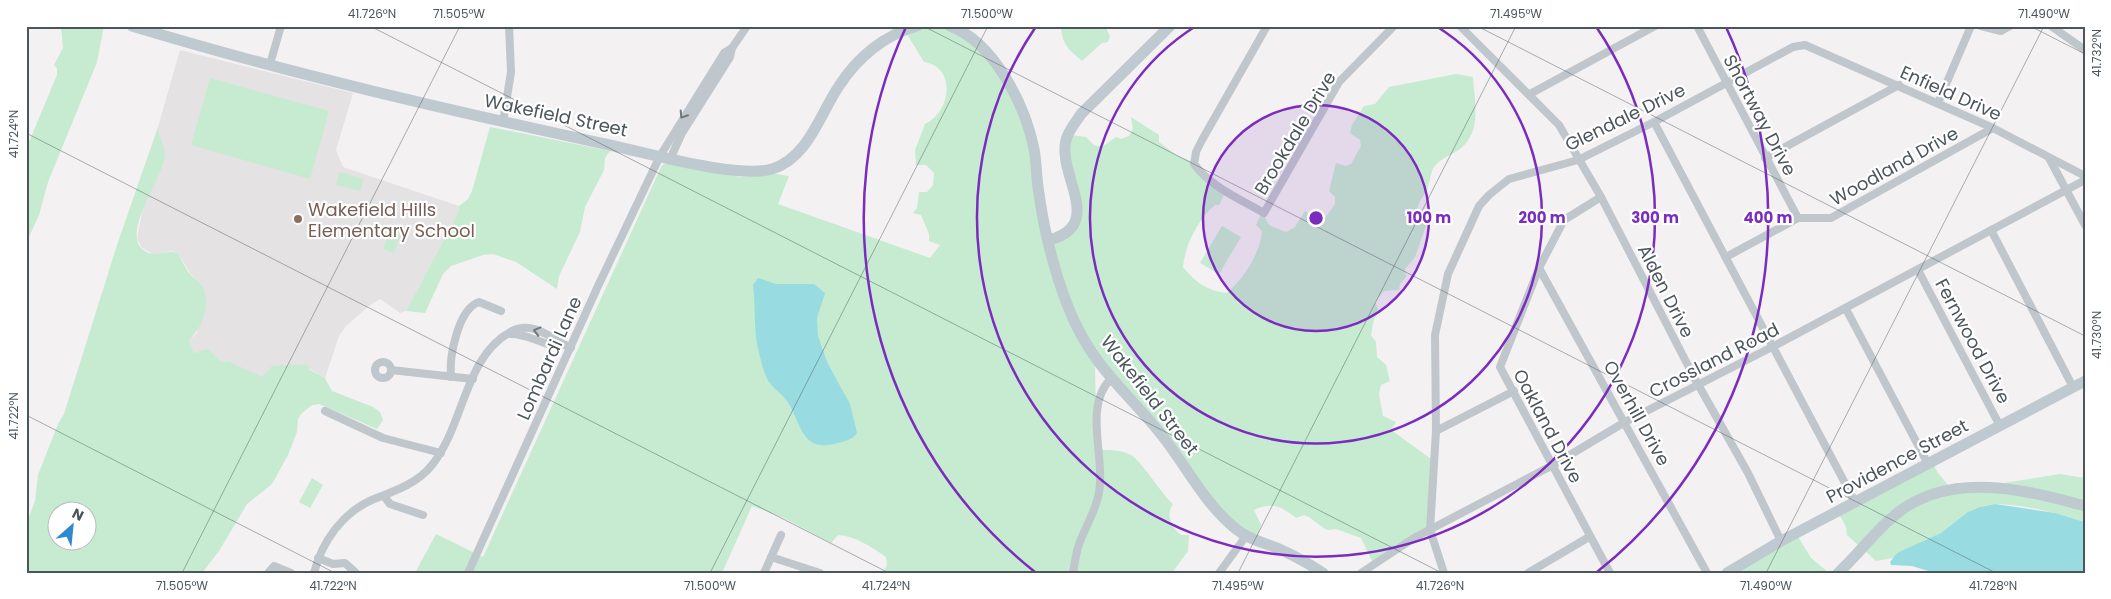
<svg xmlns="http://www.w3.org/2000/svg" width="2111" height="599" font-family="Poppins,sans-serif">
	<style>
		.education { fill: #e4e2e3 }
		.green { fill: #c6ebd0; fill-rule: evenodd }
		.water { fill: #98dce2 }
		.lines { fill: none; stroke-linecap: round; stroke-linejoin: round }
		.street { stroke: #bfc7cc; stroke-width: 8 }
		.secondary { stroke: #bfc9d0; stroke-width: 11 }
		.oneway { stroke: #6e787e }
		.ticks { fill: none; stroke: #4b565c; stroke-width: 1; stroke-opacity: 0.45 }
		.ring { fill: none; stroke: #7b2cbf; stroke-width: 2.5 }
		.education-dot { fill: #8d6e63; stroke: #fff; stroke-width: 2 }
		.labels { text-anchor: middle; dominant-baseline: central; stroke-width: 4.5; stroke-linejoin: round; paint-order: stroke }
		.street-label { font-size: 18px; fill: #4b565c; stroke: #fff }
		.education-label { font-size: 18px; fill: #785e54; stroke: #fff; text-anchor: start }
		.centre { fill: #7b2cbf; stroke: #fff; stroke-width: 2.5 }
		.ring-label { font-size: 15px; text-anchor: middle; font-weight: bold; fill: #7b2cbf; stroke: #fff; stroke-width: 4.5; stroke-linejoin: round; paint-order: stroke }
		.neatline { fill: none; stroke: #4b565c; stroke-width: 2 }
		.ticks-label { font-size: 12px; text-anchor: middle; fill: #4b565c }
	</style>
	<rect width="100%" height="100%" fill="#f3f1f2"/>
	<!-- education -->
	<polygon class="education" points="180,50 353,93 336,150 343,167 459,206 458,213 406,311 400,313 380,299 369,306 346,326 339,336 325,378 302,364 291,365 262,378 228,361 225,362 219,360 208,350 194,353 189,340 197,333 202,285 190,273 178,253 172,251 153,254 142,248 137,239 158,127"/>
	<!-- green -->
	<g class="green">
		<polygon points="61,26 104,26 97,62 48,182 39,215 28,239 26,239 26,149 57,75 57,68 54,65 63,48"/>
		<path d="M902 26H957L999 59 1022 96 1031 119 1039 152 1051 243 1078 217 1068 167 1071 135 1086 137 1094 145 1102 147 1116 137 1121 139 1129 136 1133 129 1131 117 1159 135V142L1176 155 1195 163 1226 191 1219 205H1215C1198 219 1185 245 1183 267 1195 282 1207 291 1227 293 1244 278 1260 254 1262 231L1256 225 1262 212 1269 225 1286 232 1295 227 1305 211 1318 219 1325 218 1335 204V197L1329 191 1336 163 1346 166 1351 164 1361 146 1360 140 1350 133 1352 125 1364 106 1375 104 1389 87 1456 74 1473 77C1474 94 1479 119 1471 135 1462 155 1445 153 1434 167 1430 173 1430 183 1427 189 1423 198 1416 204 1417 214L1427 223 1415 257 1405 269 1406 277 1400 284 1399 290 1384 291 1375 302 1379 312 1374 319 1371 335 1376 342 1377 357 1386 365 1390 381 1381 385 1379 394 1383 416 1396 422 1391 430 1434 461 1431 530 1373 563 1361 538 1336 529 1327 530C1318 525 1314 519 1304 515L1296 518C1281 506 1272 502 1254 510L1261 525 1257 539 1244 534 1095 364 1096 416 1102 450C1111 450 1121 450 1129 454 1140 458 1162 495 1173 504 1165 515 1172 528 1181 535H1189L1188 551 1172 573H883L887 565 886 557C872 547 855 536 838 535L831 543 784 518 752 506 722 573H415L436 534 483 557 662 165 667 163 741 177 776 174 789 176 778 204 930 258 940 245 929 241V234L921 215 913 213 917 208 919 192H927L933 185 934 173 926 165H916L915 150 925 124C951 112 957 67 924 62Z"/>
		<path d="M1061 26H1105L1110 36 1108 42 1102 43 1082 61C1068 49 1062 44 1061 26Z"/>
		<polygon points="210,78 329,111 310,179 191,145"/>
		<path d="M158 127C158 136 164 145 165 153 166 174 123 228 141 248 152 260 165 249 178 253 181 259 185 267 189 273 193 278 200 281 203 287 211 305 202 328 189 340L194 353 208 349 219 360 225 362 228 361 262 377 272 366 302 364 307 365 310 370 325 378 332 391 373 407 380 412 383 420 377 429 319 404 312 405 302 413 298 419 297 432 288 455 272 484 247 504 219 551 202 573H26V525L35 501 38 475 58 424 64 414 117 245ZM58 512H88V542H58Z"/>
		<polygon points="490,127 610,151 605,158 604,170 585,207 580,232 559,276 557,289 516,262 493,254 483,255 451,266 443,274 425,313 406,311 458,213 459,206 468,199 472,191"/>
		<polygon points="339,172 364,179 360,191 336,185"/>
		<polygon points="392,224 403,228 394,253 383,249"/>
		<polygon points="1222,226 1241,237 1219,274 1200,263"/>
		<path d="M1933 463 1938 473 1948 485 1997 484 2060 474 2085 478V522C2060 514 2004 498 1980 507 1965 512 1954 524 1942 533 1929 542 1912 548 1897 553L1893 558 1876 561 1847 535 1846 527 1838 512Z"/>
		<polygon points="312,478 323,485 310,508 299,502"/>
		<polygon points="1797,535 1811,558 1829,573 1727,573"/>
	</g>
	<!-- water -->
	<g class="water">
		<path d="M758 278 776 284H814L825 293 817 318 818 336 827 362 850 404 857 433C851 441 844 441 834 444 801 452 801 422 787 401 782 394 774 389 769 382 764 375 761 361 759 353 753 330 756 308 753 285Z"/>
		<polygon points="1995,504 2055,513 2085,522 2085,573 1935,573 1912,566 1891,565 1890,562 1897,553 1941,533 1968,512 1980,507"/>
	</g>
	<g class="lines">
		<!-- street -->
		<g class="street">
			<path d="M1267 26 1202 140 1196 152 1194 164C1211 187 1240 199 1264 213L1339 82 1394 26"/>
			<polyline points="1460,26 1559,125 1601,197 1695,379 1748,473 1781,541"/>
			<polyline points="1697,26 1798,218"/>
			<polyline points="1981,26 2001,31 2010,26"/>
			<polyline points="2051,26 2085,50"/>
			<polyline points="270,64 281,26"/>
			<polyline points="1530,94 1655,26"/>
			<polyline points="1938,103 1971,26"/>
			<polyline points="503,122 511,72 509,26"/>
			<polyline points="1654,122 1855,502"/>
			<polyline points="671,157 682,133 730,57 732,48"/>
			<polyline points="1765,158 1899,85"/>
			<polyline points="2049,158 2085,225"/>
			<polyline points="1601,197 1564,220 1539,268 1500,367 1610,573"/>
			<polyline points="1991,230 2073,387"/>
			<polyline points="1726,257 1798,218 1831,218 1993,128"/>
			<polyline points="1539,268 1707,573"/>
			<polyline points="1918,270 2000,426"/>
			<polyline points="1846,309 1928,464"/>
			<path d="M509 334C531 333 543 348 565 345"/>
			<circle cx="383" cy="370" r="8"/>
			<polyline points="391,370 473,379"/>
			<path d="M451 377C449 357 458 309 479 302L501 311"/>
			<polyline points="325,411 383,438 441,453"/>
			<polyline points="1436,431 1514,391"/>
			<polyline points="384,496 390,504 423,515"/>
			<polyline points="771,557 820,573"/>
			<polyline points="318,558 333,564 345,563 356,573"/>
			<polyline points="268,573 274,566 291,573"/>
			<path d="M314 573C322 541 343 512 374 499 395 491 418 483 432 465 465 424 464 356 512 331 534 320 553 340 571 348"/>
			<polyline points="468,573 598,286 660,156 724,53 732,48 747,26"/>
			<polyline points="764,573 781,535"/>
			<path d="M1073 573C1075 562 1076 550 1081 539 1089 520 1100 502 1100 481 1102 449 1085 402 1112 378"/>
			<polyline points="1219,573 1246,536"/>
			<polyline points="1361,573 1414,538 1553,465 1625,422 1774,346 2085,180"/>
			<polyline points="1444,573 1430,530 1436,431 1435,335 1448,274 1479,206 1489,195 1509,179 1578,160 1654,122 1793,47 1805,45 1993,128 2085,176"/>
			<polyline points="1528,573 1589,537"/>
		</g>
		<!-- secondary -->
		<g class="secondary">
			<path d="M132 26C290 74 452 111 614 146 651 154 739 179 772 169 808 158 820 114 839 86 857 58 884 35 917 26"/>
			<path d="M950 26C994 42 1025 105 1034 149 1037 164 1036 179 1039 194 1045 238 1061 300 1083 338 1104 376 1138 404 1164 438 1188 469 1205 504 1236 529 1248 539 1262 542 1277 548 1293 555 1308 563 1323 573"/>
			<path d="M1049 240C1106 225 1057 175 1066 140 1068 131 1076 122 1081 114L1170 26"/>
			<polyline points="1727,573 1781,541 2085,381"/>
			<path d="M1838 573C1860 553 1877 528 1900 511 1954 471 2026 490 2085 506"/>
		</g>
	</g>
	<!-- one-way arrows -->
	<defs><path id="oneway-chevron" d="M-2-3.5L2.5 0L-2 3.5" fill="none" stroke-width="1.6" stroke-linecap="round" stroke-linejoin="round" transform="scale(1.25)"/></defs>
	<g class="oneway">
		<use href="#oneway-chevron" transform="translate(683 115) rotate(123)"/>
		<use href="#oneway-chevron" transform="translate(537 331) rotate(-165)"/>
	</g>
	<!-- ticks -->
	<path class="ticks" d="M370 26 1442 573M923 26 1996 573M1477 26 2085 336M2030 26 2085 54M26 133 889 573M26 415 335 573M182 573 460 26M710 573 988 26M1238 573 1516 26M1766 573 2044 26"/>
	<!-- distance rings -->
	<circle cx="1316" cy="218" r="113" fill="#7b2cbf" fill-opacity=".12"/>
	<g class="ring">
		<circle cx="1316" cy="218" r="113"/>
		<path d="M1436 26A226 226 0 1 1 1196 26"/>
		<path d="M1597 28A339 339 0 1 1 1035 28"/>
		<path d="M1035 572A452 452 0 0 1 906 27M1726 27A452 452 0 0 1 1597 572"/>
	</g>
	<!-- markers -->
	<circle class="education-dot" cx="298" cy="219" r="5"/>
	<g class="labels">
		<!-- street labels -->
		<g class="street-label">
			<text transform="translate(1951 93) rotate(24)">Enfield Drive</text>
			<text transform="translate(556 115) rotate(12)">Wakefield Street</text>
			<text transform="translate(1760 115) rotate(62)">Shortway Drive</text>
			<text transform="translate(1625 117) rotate(-26)">Glendale Drive</text>
			<text transform="translate(1295 133) rotate(-59)">Brookdale Drive</text>
			<text transform="translate(1894 166) rotate(-29)">Woodland Drive</text>
			<text transform="translate(1666 291) rotate(63)">Alden Drive</text>
			<text transform="translate(1973 341) rotate(62)">Fernwood Drive</text>
			<text transform="translate(549 358) rotate(-66)">Lombardi Lane</text>
			<text transform="translate(1714 360) rotate(-27)">Crossland Road</text>
			<text transform="translate(1150 395) rotate(52)">Wakefield Street</text>
			<text transform="translate(1637 413) rotate(61)">Overhill Drive</text>
			<text transform="translate(1548 426) rotate(62)">Oakland Drive</text>
			<text transform="translate(1897 461) rotate(-28)">Providence Street</text>
		</g>
		<!-- education labels -->
		<g class="education-label">
			<text x="308" y="209">Wakefield Hills<tspan x="308" dy="21">Elementary School</tspan></text>
		</g>
	</g>
	<circle cx="1316" cy="218" r="8" class="centre"/>
	<g class="ring-label">
		<text x="1429" y="223">100 m</text>
		<text x="1542" y="223">200 m</text>
		<text x="1655" y="223">300 m</text>
		<text x="1768" y="223">400 m</text>
	</g>
	<!-- border -->
	<rect width="2111" height="599" fill="none" stroke="#ffffff" stroke-width="55"/>
	<!-- north arrow -->
	<g transform="translate(72 526) rotate(27)"><circle r="24" fill="#ffffff" stroke="#b7bbbe"/>
	<path d="M0-4L9 19L0 12L-9 19Z" fill="#3088ce"/>
	<text y="-8" font-size="14" font-weight="bold" text-anchor="middle" fill="#4b565c">N</text>
	</g>
	<rect x="28" y="28" width="2056" height="544" class="neatline"/>
	<g class="ticks-label">
		<text x="372" y="18">41.726°N</text>
		<text x="459" y="18">71.505°W</text>
		<text x="987" y="18">71.500°W</text>
		<text x="1516" y="18">71.495°W</text>
		<text x="2044" y="18">71.490°W</text>
		<text transform="translate(2097 53) rotate(-90)" y="4">41.732°N</text>
		<text transform="translate(14 134) rotate(-90)" y="4">41.724°N</text>
		<text transform="translate(2097 335) rotate(-90)" y="4">41.730°N</text>
		<text transform="translate(14 416) rotate(-90)" y="4">41.722°N</text>
		<text x="182" y="590">71.505°W</text>
		<text x="333" y="590">41.722°N</text>
		<text x="710" y="590">71.500°W</text>
		<text x="886" y="590">41.724°N</text>
		<text x="1238" y="590">71.495°W</text>
		<text x="1440" y="590">41.726°N</text>
		<text x="1766" y="590">71.490°W</text>
		<text x="1993" y="590">41.728°N</text>
	</g>
</svg>
